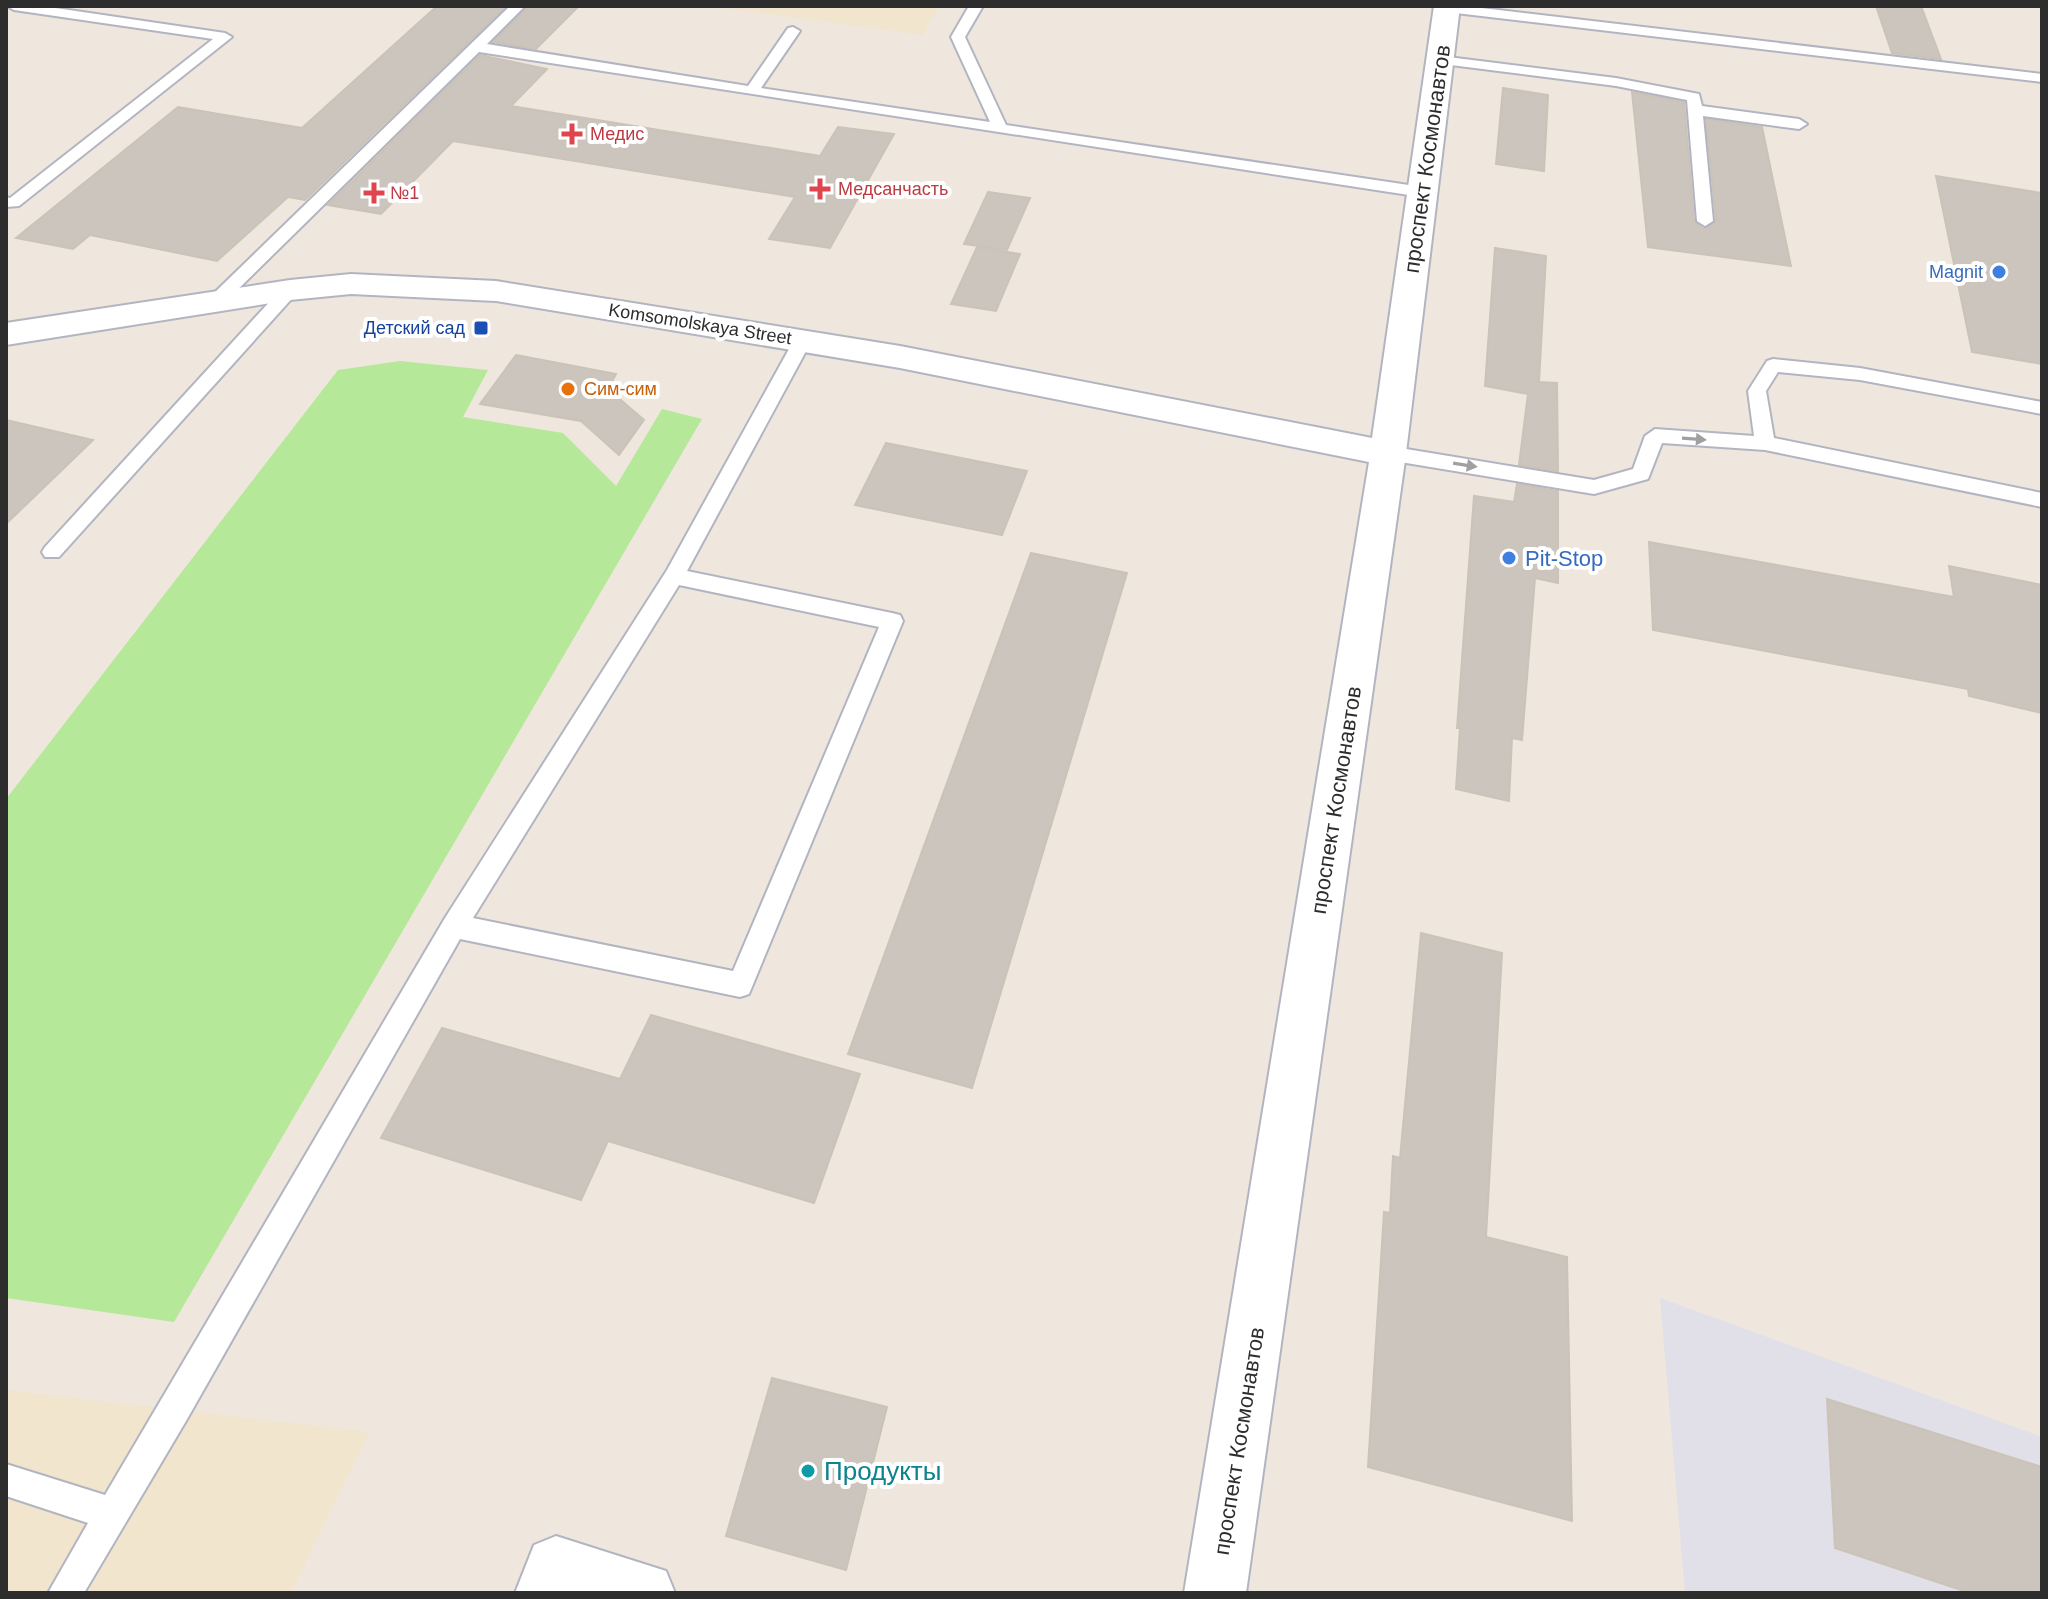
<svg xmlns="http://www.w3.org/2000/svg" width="2048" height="1599" font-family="Helvetica,sans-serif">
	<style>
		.industrial { fill: #e1dfe7 }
		.education { fill: #f1e5cd }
		.green { fill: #b5e898 }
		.building { fill: #cbc5bd; stroke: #cbc3b7; stroke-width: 2 }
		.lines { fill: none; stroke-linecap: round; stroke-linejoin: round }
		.service-casing { stroke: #b2b5c1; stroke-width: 4 }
		.minor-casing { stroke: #b2b5c1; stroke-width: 4 }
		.tertiary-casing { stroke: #b2b5c1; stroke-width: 4 }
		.service { fill: #fff; fill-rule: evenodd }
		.minor { fill: #fff; fill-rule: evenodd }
		.tertiary { fill: #fff; fill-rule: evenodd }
		.oneway { fill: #a0a0a0 }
		.health-dot { fill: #e0444e; stroke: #fff; stroke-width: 3 }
		.shop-dot { fill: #3f7fe0; stroke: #fff; stroke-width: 3 }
		.transit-dot { fill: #1a4fb4; stroke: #fff; stroke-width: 3 }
		.food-dot { fill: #e8710a; stroke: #fff; stroke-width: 3 }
		.culture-dot { fill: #0f9aa8; stroke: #fff; stroke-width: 3 }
		.labels { text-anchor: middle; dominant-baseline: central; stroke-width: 8; stroke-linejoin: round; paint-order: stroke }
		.far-health-label { font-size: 18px; fill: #be3a42; stroke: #fff; text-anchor: start }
		.far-shop-label { font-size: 18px; fill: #366cbe; stroke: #fff; text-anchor: end }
		.far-street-label { font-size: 18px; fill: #2d2d2d; stroke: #fff }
		.far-transit-label { font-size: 18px; fill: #164399; stroke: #fff; text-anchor: end }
		.far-food-label { font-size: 18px; fill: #c56008; stroke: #fff; text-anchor: start }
		.street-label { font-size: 22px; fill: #2d2d2d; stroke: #fff }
		.shop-label { font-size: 22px; fill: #366cbe; stroke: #fff; text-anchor: start }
		.near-culture-label { font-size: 26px; fill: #0d838f; stroke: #fff; text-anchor: start }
	</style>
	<rect width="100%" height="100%" fill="#efe7de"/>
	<!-- industrial -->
	<polygon class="industrial" points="1660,1298 2042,1437 2042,1593 1685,1593"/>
	<!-- education -->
	<g class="education">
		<polygon points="710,6 940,6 922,35"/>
		<polygon points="6,1390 369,1432 291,1593 6,1593"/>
	</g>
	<!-- green -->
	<polygon class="green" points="400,361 488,370 463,417 563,433 616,486 662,409 702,419 174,1322 6,1298 6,799 338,370"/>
	<!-- building -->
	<g class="building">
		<polygon points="437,6 506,6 305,200 288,197 217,261 90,235 73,249 16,238 178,107 302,128"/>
		<polygon points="528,6 579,6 536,49 493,42"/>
		<polygon points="1876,6 1921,6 1941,59 1892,53"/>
		<polygon points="480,55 547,69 511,106 820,156 838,127 894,134 830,248 769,239 795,197 453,141 381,214 328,205"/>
		<polygon points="1503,88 1548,95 1544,171 1496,164"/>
		<polygon points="1632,92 1684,102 1694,221 1703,229 1716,221 1706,119 1762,127 1791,266 1648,247"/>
		<polygon points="1936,176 2042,193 2042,364 1972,352"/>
		<polygon points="988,192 1030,198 1007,250 964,244"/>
		<polygon points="977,247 1020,254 996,311 951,304"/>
		<polygon points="1495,248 1546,256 1539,382 1557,383 1558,471 1519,465 1528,394 1485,386"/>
		<polygon points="516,355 616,374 608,389 644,420 619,455 581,421 480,404"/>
		<polygon points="6,420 93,440 6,524"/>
		<polygon points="886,443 1027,471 1002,535 855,505"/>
		<polygon points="1517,484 1558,491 1558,583 1535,578 1522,740 1512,738 1509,801 1456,789 1460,728 1457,728 1474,496 1514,502"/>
		<polygon points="1649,542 1954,597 1949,566 2042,585 2042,713 1969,696 1968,689 1653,630"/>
		<polygon points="1031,553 1127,573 972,1088 848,1054"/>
		<polygon points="1421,933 1502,953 1486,1237 1567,1257 1572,1521 1368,1467 1384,1212 1390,1213 1393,1156 1400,1158"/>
		<polygon points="651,1015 860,1074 814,1203 608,1141 581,1200 381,1138 442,1028 620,1079"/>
		<polygon points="772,1378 887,1407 846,1570 726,1536"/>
		<polygon points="1827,1399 2042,1467 2042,1593 1970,1593 1835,1548"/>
	</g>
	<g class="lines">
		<defs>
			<g id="service">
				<polygon points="7,6 42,6 225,33 232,37 19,206 6,207 6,197 10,198 213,39 14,10"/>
				<polygon points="510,6 525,6 487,44 748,86 788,28 793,27 800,31 761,88 990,122 951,37 969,6 983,6 965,37 1006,125 1422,187 1430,192 1422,197 479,52 222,305 210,305 207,301 210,297"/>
				<polygon points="1442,6 1465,6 2042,74 2042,82 1447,12 1442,11"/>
				<polygon points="1440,56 1616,78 1699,94 1702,106 1799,119 1807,124 1799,129 1703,116 1713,221 1705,226 1697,221 1687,100 1616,86 1435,63 1435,57"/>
				<polygon points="290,285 299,290 296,294 59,557 45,557 42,552 45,547 284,286"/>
				<path d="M803 334 812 340 687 571 892 613 900 615 903 621 749 994 740 997 460 939 186 1421 84 1593H48L88 1523 6 1496V1464L105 1495 445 918 667 570 794 340ZM679 585 879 627 733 971 473 918Z"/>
				<polygon points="1773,359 1860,368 2042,402 2042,414 1860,380 1778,372 1766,391 1774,438 2042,493 2042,507 1765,450 1662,443 1648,479 1594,494 1388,460 1378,453 1388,446 1594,480 1633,469 1645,436 1655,429 1754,436 1748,391 1767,361"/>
			</g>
			<polygon id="minor" points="556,1536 666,1571 675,1593 515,1593 534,1545"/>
			<polygon id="tertiary" points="1434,6 1460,6 1406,453 1246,1593 1184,1593 1369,462 900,368 496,301 351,294 290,300 6,345 6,323 290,280 351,274 496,281 900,346 1372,438"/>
		</defs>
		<!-- service casing -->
		<use href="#service" class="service-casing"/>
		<!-- minor casing -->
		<use href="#minor" class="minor-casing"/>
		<!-- tertiary casing -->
		<use href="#tertiary" class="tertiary-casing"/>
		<!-- service -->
		<use href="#service" class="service"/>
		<!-- minor -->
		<use href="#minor" class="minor"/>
		<!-- tertiary -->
		<use href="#tertiary" class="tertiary"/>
	</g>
	<!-- one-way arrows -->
	<defs><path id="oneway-solid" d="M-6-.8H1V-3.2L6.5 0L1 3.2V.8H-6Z" transform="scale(2)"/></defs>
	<g class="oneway">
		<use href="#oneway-solid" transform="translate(1694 439) rotate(4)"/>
		<use href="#oneway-solid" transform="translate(1465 465) rotate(9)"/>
	</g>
	<!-- markers -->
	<g class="health-dot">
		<path d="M568 122h8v8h8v8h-8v8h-8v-8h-8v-8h8z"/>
		<path d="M816 177h8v8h8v8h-8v8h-8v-8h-8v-8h8z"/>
		<path d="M370 181h8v8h8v8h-8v8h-8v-8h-8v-8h8z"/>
	</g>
	<g class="shop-dot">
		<circle cx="1999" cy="272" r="8"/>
		<circle cx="1509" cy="558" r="8"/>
	</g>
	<rect class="transit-dot" x="473" y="320" width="16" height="16" rx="4"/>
	<circle class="food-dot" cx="568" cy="389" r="8"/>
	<circle class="culture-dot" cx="808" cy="1471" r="8"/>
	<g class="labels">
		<!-- far-health labels -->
		<g class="far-health-label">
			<text x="590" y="134">Медис</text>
			<text x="838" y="189">Медсанчасть</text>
			<text x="390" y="193">№1</text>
		</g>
		<!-- far-shop labels -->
		<g class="far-shop-label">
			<text x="1983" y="272">Magnit</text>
		</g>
		<!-- far-street labels -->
		<g class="far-street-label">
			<text transform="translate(700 324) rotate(9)">Komsomolskaya Street</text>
		</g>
		<!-- far-transit labels -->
		<g class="far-transit-label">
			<text x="465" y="328">Детский сад</text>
		</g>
		<!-- far-food labels -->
		<g class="far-food-label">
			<text x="584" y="389">Сим-сим</text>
		</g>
		<!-- street labels -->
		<g class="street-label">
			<text transform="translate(1427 159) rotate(-82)">проспект Космонавтов</text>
			<text transform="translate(1336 800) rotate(-81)">проспект Космонавтов</text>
			<text transform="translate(1239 1441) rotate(-81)">проспект Космонавтов</text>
		</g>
		<!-- shop labels -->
		<g class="shop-label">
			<text x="1525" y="558">Pit-Stop</text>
		</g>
		<!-- near-culture labels -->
		<g class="near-culture-label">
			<text x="824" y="1471">Продукты</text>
		</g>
	</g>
	<!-- border -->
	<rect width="2048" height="1599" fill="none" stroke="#2d2d2d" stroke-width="16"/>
</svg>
